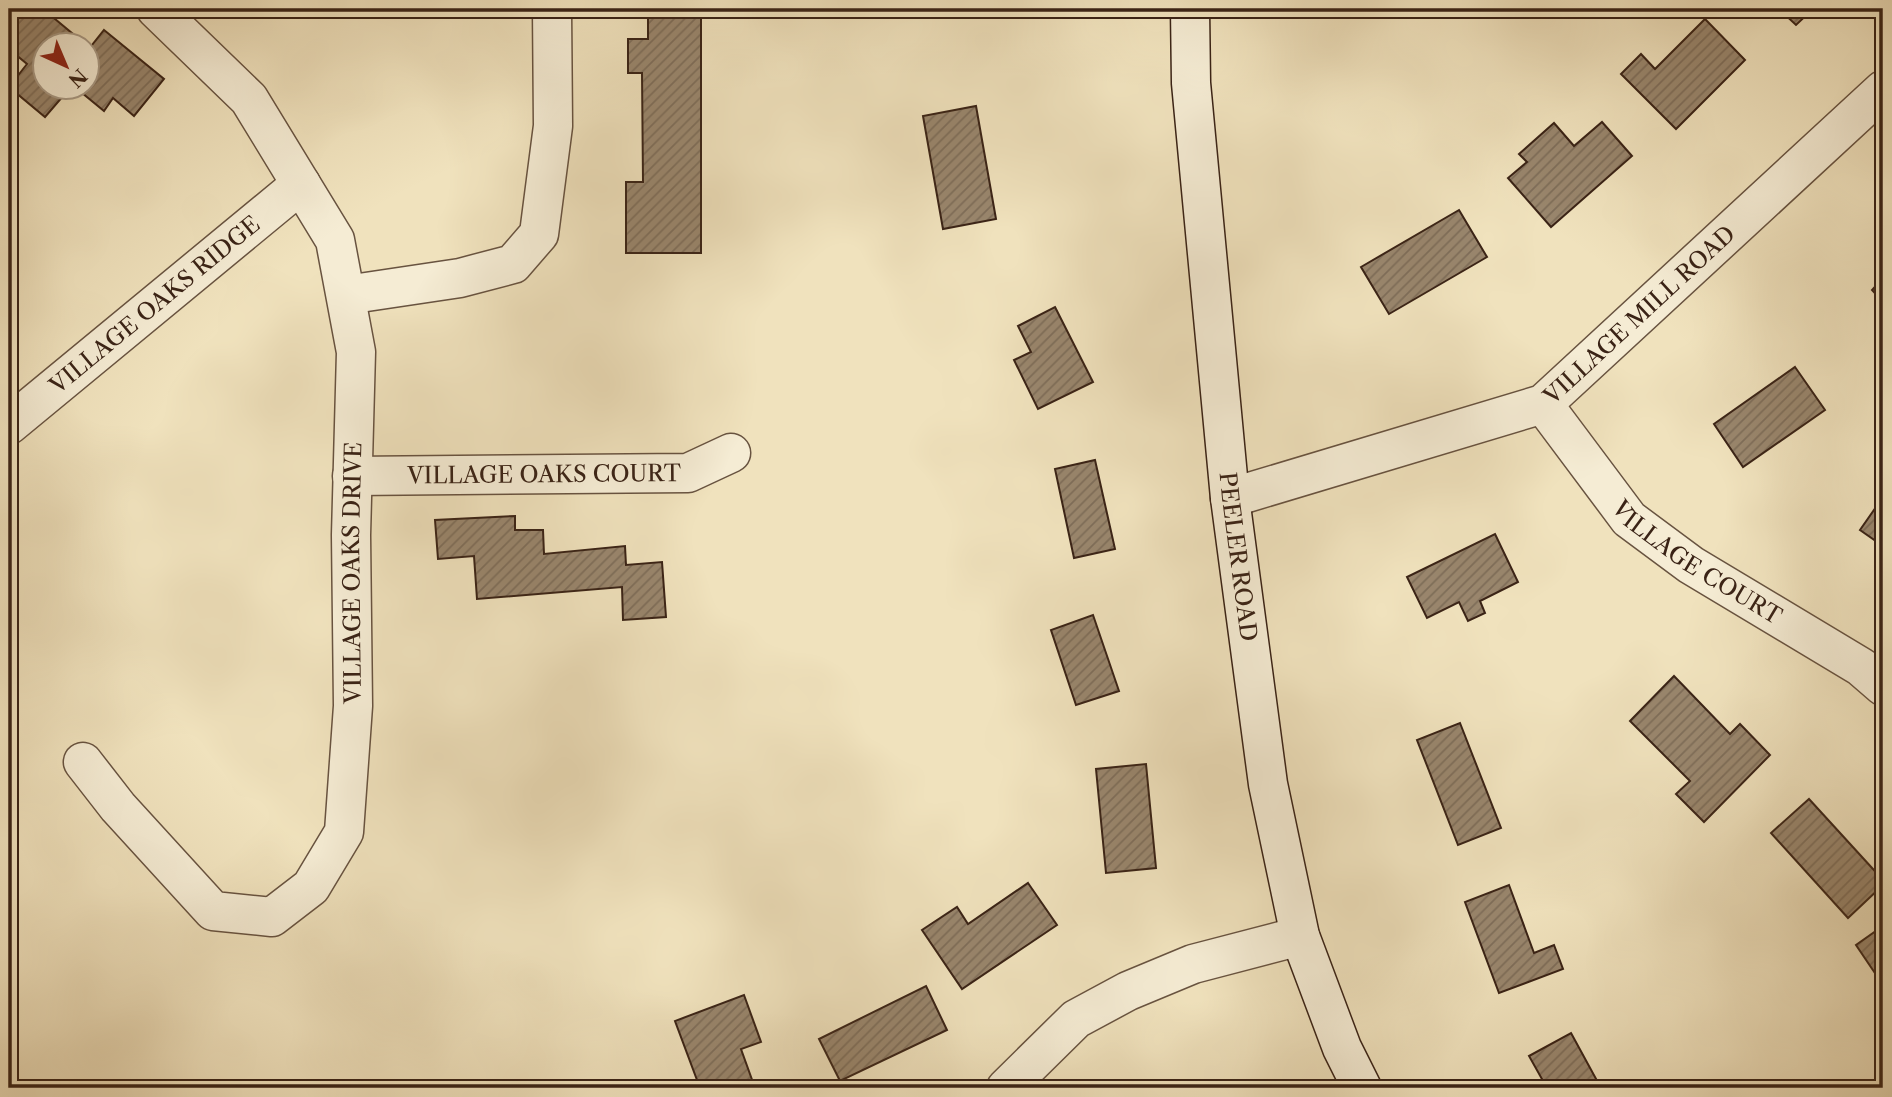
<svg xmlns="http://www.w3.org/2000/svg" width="1892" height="1097" font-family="'Libre Caslon Text',serif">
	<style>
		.building { fill: url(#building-hatch); stroke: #3a2316; stroke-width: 2 }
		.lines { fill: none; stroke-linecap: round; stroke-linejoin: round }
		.street-casing { stroke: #685340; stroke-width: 41 }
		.secondary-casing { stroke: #3a2316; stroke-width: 41 }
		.street { stroke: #f5ecd4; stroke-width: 38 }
		.secondary { stroke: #f5ecd4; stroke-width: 38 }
		.labels { text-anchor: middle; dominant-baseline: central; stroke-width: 5; stroke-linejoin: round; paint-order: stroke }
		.street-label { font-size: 23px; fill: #3a2316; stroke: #f5ecd4 }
	</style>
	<defs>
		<pattern id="building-hatch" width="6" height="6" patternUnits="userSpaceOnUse" patternTransform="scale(1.75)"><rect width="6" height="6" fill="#99866d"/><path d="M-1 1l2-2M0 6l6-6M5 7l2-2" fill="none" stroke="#7e6d59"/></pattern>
	</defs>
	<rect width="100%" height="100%" fill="#f0e2bd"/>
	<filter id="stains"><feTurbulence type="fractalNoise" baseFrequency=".00286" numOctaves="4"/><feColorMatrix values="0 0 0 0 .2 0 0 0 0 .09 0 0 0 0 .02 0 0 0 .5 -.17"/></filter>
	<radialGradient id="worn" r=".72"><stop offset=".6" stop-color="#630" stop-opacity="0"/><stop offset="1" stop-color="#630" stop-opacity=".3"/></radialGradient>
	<!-- building -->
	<g class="building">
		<polygon points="9,9 43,9 73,34 64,46 46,46 46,88 70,88 45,117 9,87 27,64 9,49"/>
		<polygon points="648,9 701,9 701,253 626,253 626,182 643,182 642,73 628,73 628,39 648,39"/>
		<polygon points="1779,9 1813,9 1796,25"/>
		<polygon points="1705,19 1745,60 1676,129 1621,74 1641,54 1655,69"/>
		<polygon points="104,30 164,79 134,116 113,98 104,111 76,88 88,88 88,50"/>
		<polygon points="976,106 996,219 943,229 923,116"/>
		<polygon points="1602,122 1632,156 1551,227 1508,178 1527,162 1519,154 1554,123 1574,146"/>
		<polygon points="1459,210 1487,257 1389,314 1361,267"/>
		<polygon points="1883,278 1883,302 1872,290"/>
		<polygon points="1055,307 1093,382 1038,409 1014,360 1031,352 1018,326"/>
		<polygon points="1795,367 1825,410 1743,467 1714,424"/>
		<polygon points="1095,460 1115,549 1074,558 1055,469"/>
		<polygon points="1883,497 1883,546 1860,530"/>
		<polygon points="515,516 515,530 543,530 544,554 625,546 626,565 662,562 666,617 623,620 622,587 477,599 474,556 438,559 435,520"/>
		<polygon points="1495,534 1518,582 1480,601 1485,613 1468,621 1459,602 1427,618 1407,577"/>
		<polygon points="1093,615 1119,691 1076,705 1051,630"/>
		<polygon points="1674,676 1730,734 1740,724 1770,755 1704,822 1676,794 1690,781 1630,721"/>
		<polygon points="1460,723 1501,828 1458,845 1417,740"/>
		<polygon points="1146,764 1156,868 1106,873 1096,769"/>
		<polygon points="1809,799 1883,880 1883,885 1848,918 1771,833"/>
		<polygon points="1028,883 1057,925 962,989 922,930 957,907 968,924"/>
		<polygon points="1509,885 1534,953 1554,945 1563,969 1499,993 1465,902"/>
		<polygon points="1883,926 1883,985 1856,945"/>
		<polygon points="926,986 947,1030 840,1081 819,1039"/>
		<polygon points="744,995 761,1042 741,1049 755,1088 700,1088 675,1021"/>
		<polygon points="1571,1033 1601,1088 1547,1088 1529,1056"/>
	</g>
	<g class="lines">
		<defs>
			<g id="street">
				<polyline points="346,295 460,278 513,264 539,234 553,126 552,9"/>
				<path id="s1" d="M1543 404 1629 519 1691 565 1861 667 1883 686"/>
				<path id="s2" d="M9 425 301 184"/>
				<path id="s3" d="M352 476 688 473 731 453"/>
				<path id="s4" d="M1230 498 1543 404 1883 90"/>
				<path id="s5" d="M83 762 118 807 213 911 272 917 311 887 344 832 353 706 351 535 356 352 335 240 249 99 156 9"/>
				<polyline points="1006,1088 1076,1019 1128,991 1193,964 1300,936"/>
			</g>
			<g id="secondary">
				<path id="s6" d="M1190 9 1191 83 1230 498 1268 784 1300 936 1342 1048 1362 1088"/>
			</g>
		</defs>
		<!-- street casing -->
		<use href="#street" class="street-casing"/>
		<!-- secondary casing -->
		<use href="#secondary" class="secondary-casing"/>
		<!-- street -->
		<use href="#street" class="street"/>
		<!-- secondary -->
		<use href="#secondary" class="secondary"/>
	</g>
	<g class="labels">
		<!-- street labels -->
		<g class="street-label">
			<text stroke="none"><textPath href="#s2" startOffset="189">VILLAGE OAKS RIDGE</textPath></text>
			<text stroke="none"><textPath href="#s4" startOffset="458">VILLAGE MILL ROAD</textPath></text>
			<text stroke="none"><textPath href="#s3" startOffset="192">VILLAGE OAKS COURT</textPath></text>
			<text stroke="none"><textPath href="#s6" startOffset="550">PEELER ROAD</textPath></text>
			<text stroke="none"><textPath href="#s1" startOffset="224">VILLAGE COURT</textPath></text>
			<text stroke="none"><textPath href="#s5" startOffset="630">VILLAGE OAKS DRIVE</textPath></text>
		</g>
	</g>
	<!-- margin -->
	<rect width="1892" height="1097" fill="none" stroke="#f0e2bd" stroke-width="35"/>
	<rect x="10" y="10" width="1871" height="1076" fill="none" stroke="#3a2316" stroke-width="3.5"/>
	<rect x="18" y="18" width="1857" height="1062" fill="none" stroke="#3a2316" stroke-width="2"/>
	<!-- north arrow -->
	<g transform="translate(66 66) rotate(136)"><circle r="33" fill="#f5ecd4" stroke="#aa9c88" stroke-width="2"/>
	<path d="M0-5L12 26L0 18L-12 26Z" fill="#8f2418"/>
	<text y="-10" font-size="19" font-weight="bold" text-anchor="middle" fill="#3a2316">N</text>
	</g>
	<rect width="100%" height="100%" filter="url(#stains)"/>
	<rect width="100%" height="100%" fill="url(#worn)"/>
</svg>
